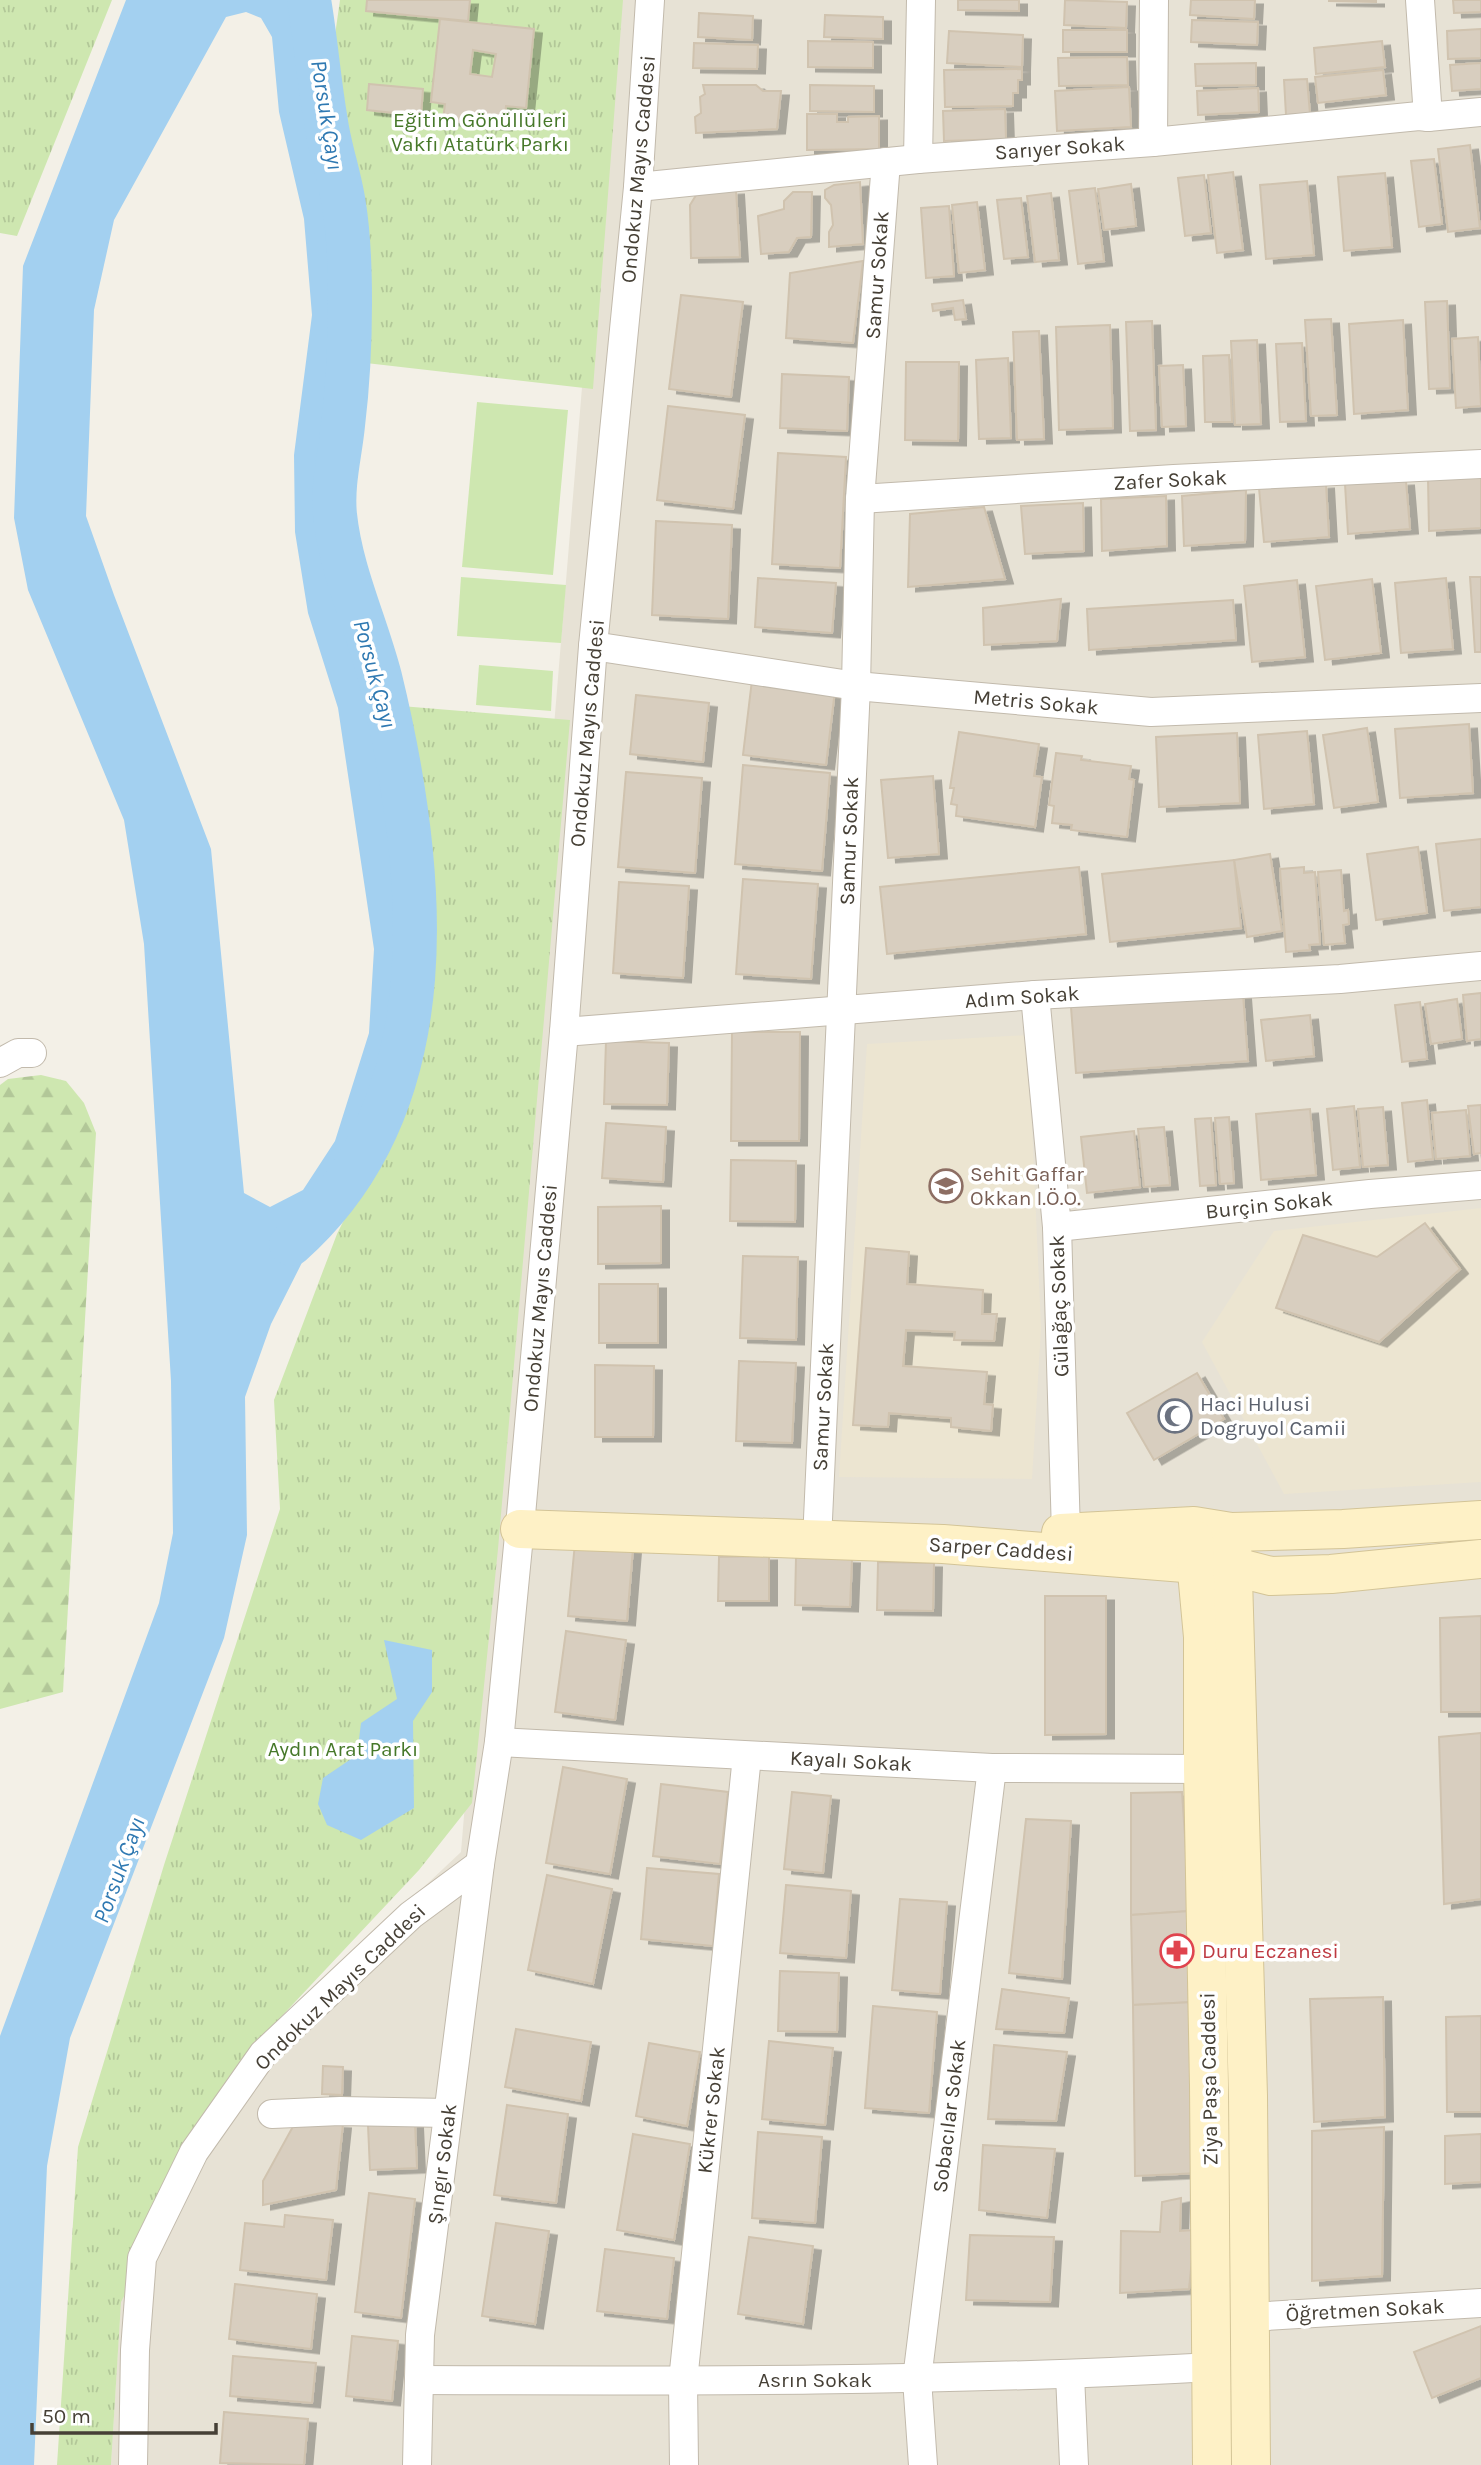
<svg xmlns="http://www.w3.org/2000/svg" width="1481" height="2465" font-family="Karla,sans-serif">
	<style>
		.residential { fill: #e7e2d5 }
		.education { fill: #ece5d1 }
		.forest { fill: url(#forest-firs) }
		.park { fill: url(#park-tufts) }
		.pitch { fill: #cee7b0 }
		.water { fill: #a3d0f0; fill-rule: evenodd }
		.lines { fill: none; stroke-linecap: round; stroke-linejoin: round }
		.river { stroke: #a3d0f0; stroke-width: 44 }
		.building { fill: #d8cebf; stroke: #d0c3af; stroke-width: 2; fill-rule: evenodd; filter: url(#shadow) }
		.street-casing { stroke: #c2baac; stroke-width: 30 }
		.secondary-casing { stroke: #d3c497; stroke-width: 40 }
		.street { stroke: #fff; stroke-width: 28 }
		.secondary { stroke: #fef1c6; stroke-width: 38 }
		.labels { text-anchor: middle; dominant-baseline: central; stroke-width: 7; stroke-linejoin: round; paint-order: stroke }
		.park-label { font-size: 21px; fill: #467829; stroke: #fff }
		.street-label { font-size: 21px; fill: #464036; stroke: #fff }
		.education-label { font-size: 21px; fill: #785e54; stroke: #fff; text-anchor: start }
		.worship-label { font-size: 21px; fill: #5b616d; stroke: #fff; text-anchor: start }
		.health-label { font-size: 21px; fill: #be3a42; stroke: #fff; text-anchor: start }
		.water-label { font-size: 23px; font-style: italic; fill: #2f79b2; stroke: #fff }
	</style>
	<defs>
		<pattern id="forest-firs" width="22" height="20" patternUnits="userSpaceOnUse" patternTransform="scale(1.75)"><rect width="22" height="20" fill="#cee7b0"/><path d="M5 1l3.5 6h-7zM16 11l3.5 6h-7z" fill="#b2c798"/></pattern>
		<pattern id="park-tufts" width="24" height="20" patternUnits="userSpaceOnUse" patternTransform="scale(1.75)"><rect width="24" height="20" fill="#cee7b0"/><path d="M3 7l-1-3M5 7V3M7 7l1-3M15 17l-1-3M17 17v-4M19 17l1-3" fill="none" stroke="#b2c798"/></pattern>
		<filter id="shadow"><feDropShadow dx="8" dy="4.5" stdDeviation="0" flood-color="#0004"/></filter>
	</defs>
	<rect width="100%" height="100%" fill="#f3f0e7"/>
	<!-- residential -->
	<polygon class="residential" points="614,0 1481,0 1481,2465 111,2465 124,2246 164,2132 461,1852"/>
	<!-- education -->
	<g class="education">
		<polygon points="1028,1035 1041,1328 1032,1479 839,1477 867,1044"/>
		<polygon points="1481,1208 1481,1482 1284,1494 1202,1342 1274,1231"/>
	</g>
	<!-- forest -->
	<polygon class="forest" points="41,1075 66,1081 84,1103 96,1133 63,1692 0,1709 0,1085 8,1079"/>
	<!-- park -->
	<g class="park">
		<polygon points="0,0 112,0 17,236 0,233"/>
		<polygon points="340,0 623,0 593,389 366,363 359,220 335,35"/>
		<polygon points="401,706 570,720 498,1549 472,1803 419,1870 249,2051 121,2302 111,2465 57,2465 78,2147 164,1865 280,1509 274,1400 337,1234 412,1083 427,905"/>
	</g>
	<!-- pitch -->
	<g class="pitch">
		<polygon points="477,402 568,410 553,575 462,567"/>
		<polygon points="461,577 566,585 561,643 457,636"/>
		<polygon points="479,665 553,671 551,711 476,705"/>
	</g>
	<!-- water -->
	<g class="water">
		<path d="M126 0H310L308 43 318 137 340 214 345 307 321 497 329 578 369 699 402 930 401 1009 381 1106 271 1324 245 1397 247 1535 224 1638 70 2038 47 2166 34 2465H0V2036L159 1603 173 1533 171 1381 144 944 124 820 28 590 14 518 23 266ZM246 12 261 18 272 37 279 112 304 219 312 315 294 455 295 532 308 613 338 708 374 949 369 1033 335 1141 303 1190 270 1207 244 1193 211 849 114 595 86 516 94 310 114 220 226 17Z"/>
		<polygon points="384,1640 432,1650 432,1692 413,1721 414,1808 361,1840 327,1825 318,1804 323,1778 357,1755 361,1723 397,1699"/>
	</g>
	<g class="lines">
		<!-- river -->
		<path class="river" d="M291 1244C452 1101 426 866 380 677 366 623 341 572 335 515 332 484 340 455 343 425 348 384 350 343 350 302 350 270 349 236 344 205 340 177 330 150 326 122 319 82 316 41 309 0"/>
	</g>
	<!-- building -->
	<g class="building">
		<polygon points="367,0 470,0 468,21 366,11"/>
		<polygon points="958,0 1019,0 1019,11 958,10"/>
		<polygon points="1065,0 1127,2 1126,28 1064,25"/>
		<polygon points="1191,0 1255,0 1254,19 1190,15"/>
		<polygon points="1329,0 1376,0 1376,2 1329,1"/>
		<polygon points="1453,0 1481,0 1481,12 1454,13"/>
		<polygon points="699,13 753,16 752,40 698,37"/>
		<polygon points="825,15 883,17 883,39 824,37"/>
		<path d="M440 19 534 29 526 108 506 106 504 126 443 120 445 104 431 102ZM473 50 496 54 492 77 470 74Z"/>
		<polygon points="1192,20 1258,22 1257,45 1191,42"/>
		<polygon points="1481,29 1481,58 1448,59 1447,31"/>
		<rect x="1063" y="30" width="64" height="22"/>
		<polygon points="949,31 1023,35 1022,67 947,63"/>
		<polygon points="808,41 873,42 873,68 808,67"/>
		<polygon points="1382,41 1385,67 1316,74 1314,48"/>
		<polygon points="694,43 758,45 757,69 693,68"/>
		<polygon points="1127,57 1128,85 1059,86 1058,58"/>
		<polygon points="1256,63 1256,85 1196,86 1195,64"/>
		<polygon points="1481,63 1481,89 1452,91 1450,65"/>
		<polygon points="1022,69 1022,80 1018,80 1018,93 1013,93 1013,106 945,107 944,70"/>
		<polygon points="1383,70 1386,95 1318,103 1315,77"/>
		<polygon points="1307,79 1310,114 1286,115 1284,80"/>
		<polygon points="369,84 423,89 421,116 367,110"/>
		<polygon points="703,85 756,85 763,91 781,91 777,129 696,133 695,117 701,113 700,97 705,94"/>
		<polygon points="810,85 874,86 874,112 810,111"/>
		<polygon points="1129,87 1131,127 1057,131 1055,91"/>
		<polygon points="1258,88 1259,112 1198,115 1197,91"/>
		<polygon points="1005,109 1006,139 944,141 943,111"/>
		<polygon points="807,114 837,114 837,122 848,122 848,117 879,116 879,149 807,150"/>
		<polygon points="1470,145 1480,228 1448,232 1438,149"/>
		<polygon points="1434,159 1442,224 1419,227 1411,161"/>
		<polygon points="1233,172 1243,250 1217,253 1208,175"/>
		<polygon points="1385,173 1392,247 1344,251 1338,177"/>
		<polygon points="1204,175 1211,233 1185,236 1178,178"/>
		<polygon points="1307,181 1314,255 1266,259 1260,185"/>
		<polygon points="860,182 863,244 829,247 829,232 833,225 831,205 825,198 825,190 834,185"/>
		<polygon points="1131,184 1136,226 1104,230 1098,189"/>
		<polygon points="1095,188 1104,261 1078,264 1069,191"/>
		<polygon points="736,190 740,257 691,258 690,205 698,192"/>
		<polygon points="793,192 812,192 811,237 797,238 789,252 761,254 758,216 784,209 784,201"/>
		<polygon points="1051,193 1059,260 1035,262 1027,196"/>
		<polygon points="1021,198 1028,257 1004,259 997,200"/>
		<polygon points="977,202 985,270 959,273 952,205"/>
		<polygon points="949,206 954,276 926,278 921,208"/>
		<polygon points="863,261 853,343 786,338 790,273"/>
		<polygon points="681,295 743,302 731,397 669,389"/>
		<polygon points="963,300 966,319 955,320 953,308 933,311 932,304"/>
		<polygon points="1447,301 1450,388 1429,389 1425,302"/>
		<polygon points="1331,319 1337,415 1311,416 1305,320"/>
		<polygon points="1403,320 1408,410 1354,414 1349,324"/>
		<polygon points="1152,321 1156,430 1130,431 1126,322"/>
		<polygon points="1110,325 1113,428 1059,430 1056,327"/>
		<polygon points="1039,331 1044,439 1017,440 1013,332"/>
		<polygon points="1478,337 1481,406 1456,408 1452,339"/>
		<polygon points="1257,340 1261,424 1235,425 1231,341"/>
		<polygon points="1302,343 1306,421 1280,422 1276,344"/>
		<polygon points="1229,355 1232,422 1205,422 1203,356"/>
		<polygon points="1008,358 1011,438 979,439 976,360"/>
		<polygon points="906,362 959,362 958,441 905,440"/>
		<polygon points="1183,365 1186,426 1162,427 1159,366"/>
		<polygon points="782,374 849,377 847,431 780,428"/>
		<polygon points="668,406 745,415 733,509 657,500"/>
		<polygon points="778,453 846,457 840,568 772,564"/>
		<polygon points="1481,477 1481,528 1429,531 1428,478"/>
		<polygon points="1406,481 1410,529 1348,534 1345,484"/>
		<polygon points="1326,484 1329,537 1264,542 1259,488"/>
		<polygon points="1246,490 1245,542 1184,546 1182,496"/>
		<polygon points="1166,496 1167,546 1102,551 1101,499"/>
		<polygon points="1083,503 1084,551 1025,554 1021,506"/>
		<polygon points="984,507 1005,579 908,587 910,514"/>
		<polygon points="656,521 732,525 728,619 652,615"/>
		<polygon points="1470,577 1481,577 1481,652 1475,652"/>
		<polygon points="758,578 836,583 832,633 755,627"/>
		<polygon points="1446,578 1453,649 1401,653 1395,583"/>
		<polygon points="1372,579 1381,653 1325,660 1316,586"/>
		<polygon points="1297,580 1305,657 1252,662 1244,586"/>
		<polygon points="1061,599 1057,641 984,645 983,608"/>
		<polygon points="1233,600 1236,640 1089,650 1087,609"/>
		<polygon points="752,680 835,690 826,765 743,755"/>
		<polygon points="636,695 709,703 703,762 630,754"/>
		<polygon points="1469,724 1473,793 1400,798 1395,729"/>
		<polygon points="1367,728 1378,802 1334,808 1323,735"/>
		<polygon points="1307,731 1314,804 1264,809 1258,735"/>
		<polygon points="959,732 1039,744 1034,776 1042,777 1035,827 956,816 957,805 951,804 954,788 950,788"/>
		<polygon points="1237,733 1240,803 1159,807 1156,737"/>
		<polygon points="1056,753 1082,756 1081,760 1131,766 1129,779 1134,780 1127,837 1071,830 1072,825 1052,823 1054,806 1049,805"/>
		<polygon points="743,765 830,773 822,871 735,864"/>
		<polygon points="626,772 702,778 695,873 618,867"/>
		<polygon points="933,776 939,854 888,858 881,780"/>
		<polygon points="1481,839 1481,907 1444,911 1436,844"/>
		<polygon points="1418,847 1427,913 1376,920 1367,854"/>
		<polygon points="1270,854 1282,931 1247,937 1234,860"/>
		<polygon points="1234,860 1241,928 1110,942 1102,874"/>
		<polygon points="1079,867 1086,934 887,954 880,887"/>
		<polygon points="1304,867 1304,873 1315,872 1320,944 1309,945 1310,950 1286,952 1280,869"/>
		<polygon points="1341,870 1344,911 1348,910 1349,924 1343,925 1345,943 1324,945 1318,872"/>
		<polygon points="743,879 818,884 811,979 736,974"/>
		<polygon points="619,882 689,886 683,978 613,973"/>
		<polygon points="1481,993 1481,1039 1467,1041 1463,995"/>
		<polygon points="1243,994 1248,1061 1076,1073 1071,1007"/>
		<polygon points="1457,999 1462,1039 1431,1044 1425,1004"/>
		<polygon points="1420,1002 1427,1059 1402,1062 1395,1005"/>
		<polygon points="1310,1015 1314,1056 1266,1061 1261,1020"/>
		<polygon points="732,1032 800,1032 799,1141 731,1141"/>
		<polygon points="606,1041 669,1043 667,1105 604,1104"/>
		<polygon points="1427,1100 1433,1159 1408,1162 1402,1103"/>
		<polygon points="1481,1105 1481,1153 1474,1154 1468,1106"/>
		<polygon points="1354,1106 1360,1167 1333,1170 1327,1109"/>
		<polygon points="1383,1107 1388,1165 1363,1167 1358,1109"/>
		<polygon points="1310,1109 1316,1175 1261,1180 1256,1114"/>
		<polygon points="1466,1110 1470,1156 1436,1159 1432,1113"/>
		<polygon points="1229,1117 1234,1183 1220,1184 1215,1118"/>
		<polygon points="1211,1118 1216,1185 1200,1186 1195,1119"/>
		<polygon points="606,1123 666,1127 663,1182 602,1178"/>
		<polygon points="1164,1127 1170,1185 1144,1187 1138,1129"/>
		<polygon points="1134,1131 1140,1187 1087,1193 1081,1137"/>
		<polygon points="731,1160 796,1161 795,1222 730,1221"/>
		<polygon points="661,1206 661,1263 598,1264 598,1207"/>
		<polygon points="1425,1223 1460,1269 1379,1342 1276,1308 1303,1235 1377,1257"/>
		<polygon points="866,1248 909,1252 907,1284 983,1290 982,1314 997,1314 994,1341 954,1340 955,1332 906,1330 903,1366 987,1372 984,1404 993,1405 991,1431 951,1427 951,1418 889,1413 888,1427 853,1425"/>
		<polygon points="743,1256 798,1257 796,1340 740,1338"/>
		<rect x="599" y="1284" width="59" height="59"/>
		<polygon points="739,1361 796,1363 792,1443 736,1441"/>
		<polygon points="595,1365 654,1366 653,1437 595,1437"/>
		<polygon points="1197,1373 1224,1419 1154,1460 1127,1413"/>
		<polygon points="575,1543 633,1548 627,1621 568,1616"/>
		<polygon points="769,1556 769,1601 718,1601 719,1557"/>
		<polygon points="796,1557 852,1559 850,1607 795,1605"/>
		<polygon points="878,1562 934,1563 933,1611 877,1610"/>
		<polygon points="1045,1596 1106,1596 1106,1734 1045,1735"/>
		<polygon points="1481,1616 1481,1712 1441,1712 1440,1618"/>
		<polygon points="566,1631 626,1640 615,1720 555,1712"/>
		<polygon points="1481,1733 1481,1899 1444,1904 1439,1737"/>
		<polygon points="563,1767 627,1779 610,1874 546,1863"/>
		<polygon points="661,1784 728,1792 720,1864 653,1856"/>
		<polygon points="792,1792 831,1796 823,1873 784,1869"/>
		<polygon points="1182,1792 1190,1911 1131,1915 1131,1793"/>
		<polygon points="1026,1819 1071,1821 1062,1979 1009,1973"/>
		<polygon points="647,1868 719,1874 713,1946 641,1939"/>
		<polygon points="547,1875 612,1889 593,1984 528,1970"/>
		<polygon points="786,1885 851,1891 846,1958 780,1953"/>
		<polygon points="900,1899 947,1902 940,1994 892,1990"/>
		<polygon points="1190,1911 1194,2002 1133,2005 1131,1915"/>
		<polygon points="780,1971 839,1973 837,2032 778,2031"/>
		<polygon points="1002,1989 1069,1998 1064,2033 996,2029"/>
		<polygon points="1383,1997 1385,2117 1314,2122 1310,1999"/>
		<polygon points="1194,2002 1200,2173 1135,2176 1133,2005"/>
		<polygon points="873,2006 937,2012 929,2113 865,2108"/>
		<polygon points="1481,2016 1481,2112 1447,2112 1446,2017"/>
		<polygon points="516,2029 591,2042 581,2101 505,2087"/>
		<polygon points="769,2041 833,2048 825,2125 762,2119"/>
		<polygon points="649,2043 700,2052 687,2126 636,2116"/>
		<polygon points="994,2045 1067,2052 1056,2121 988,2119"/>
		<polygon points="323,2066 343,2067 342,2095 322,2094"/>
		<polygon points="507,2105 568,2114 556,2203 494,2195"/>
		<polygon points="296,2121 343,2124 336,2190 263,2205 263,2181"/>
		<polygon points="415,2123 417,2168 370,2170 368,2125"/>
		<polygon points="1384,2127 1382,2276 1312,2281 1312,2131"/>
		<polygon points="758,2132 822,2137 815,2223 752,2218"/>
		<polygon points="633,2134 690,2144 674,2240 617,2230"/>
		<polygon points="1481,2134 1481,2182 1445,2184 1445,2136"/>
		<polygon points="983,2145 1055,2149 1047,2218 979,2210"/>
		<polygon points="369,2193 415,2199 401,2318 355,2312"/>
		<polygon points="1181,2198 1180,2231 1195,2230 1189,2289 1120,2293 1121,2231 1160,2232 1162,2202"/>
		<polygon points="285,2215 333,2220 326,2280 240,2270 245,2223 284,2227"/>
		<polygon points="496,2223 549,2231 535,2324 482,2316"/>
		<polygon points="970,2235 1054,2237 1050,2302 966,2300"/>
		<polygon points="749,2237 813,2246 803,2324 738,2314"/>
		<polygon points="605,2249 674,2258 667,2319 597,2311"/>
		<polygon points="235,2284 317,2294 311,2349 229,2339"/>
		<polygon points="1481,2326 1481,2378 1432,2398 1414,2352"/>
		<polygon points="352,2336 398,2341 392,2401 346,2396"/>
		<polygon points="233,2356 316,2363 312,2403 230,2396"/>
		<polygon points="224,2412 308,2419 304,2465 220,2463"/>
	</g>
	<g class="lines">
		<defs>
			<g id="street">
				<polyline points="1420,0 1428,117"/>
				<polyline points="1153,142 1154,0"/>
				<polyline points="918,159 921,0"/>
				<polyline points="638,187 918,159 1153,142 1419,116 1428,117 1481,112"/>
				<polyline points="860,499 1174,479 1481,464"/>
				<polyline points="593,646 856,686 1151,712 1481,698"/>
				<polyline points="1035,995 1057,1227 1066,1533"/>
				<polyline points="564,1032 1035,995 1340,979 1481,966"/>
				<polyline points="0,1063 18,1053 32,1053"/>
				<polyline points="1057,1227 1370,1194 1481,1185"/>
				<polyline points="818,1519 856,686 860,499 886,162"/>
				<polyline points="499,1742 992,1768 1203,1769"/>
				<polyline points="272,2114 340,2111 448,2113"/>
				<polyline points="1250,2317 1481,2303"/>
				<polyline points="1070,2375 1074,2465"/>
				<path d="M419 2380C683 2381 948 2382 1212 2367"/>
				<polyline points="133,2465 135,2350 142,2258 194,2152 263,2054 411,1915 480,1864"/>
				<polyline points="417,2465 420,2335 480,1864 499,1742 521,1515 564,1032 593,646 638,187 650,0"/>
				<polyline points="684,2465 683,2381 747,1756"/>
				<polyline points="923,2465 917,2379 992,1768"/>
			</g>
			<g id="secondary">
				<polyline points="520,1529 943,1544 1235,1567 1271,1576 1331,1574 1481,1559"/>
				<polyline points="1061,1533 1194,1526 1231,1532 1343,1529 1481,1520"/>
				<polyline points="1194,1539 1203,1637 1203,1769 1209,2085 1212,2465"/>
				<polyline points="1232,1543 1248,2096 1251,2465"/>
			</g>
		</defs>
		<!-- street casing -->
		<use href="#street" class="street-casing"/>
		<!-- secondary casing -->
		<use href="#secondary" class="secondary-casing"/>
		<!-- street -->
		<use href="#street" class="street"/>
		<!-- secondary -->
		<use href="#secondary" class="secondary"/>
	</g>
	<!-- icons -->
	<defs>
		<symbol id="school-ring" viewBox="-11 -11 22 22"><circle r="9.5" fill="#fff" stroke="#8d6e63" stroke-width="1.5"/><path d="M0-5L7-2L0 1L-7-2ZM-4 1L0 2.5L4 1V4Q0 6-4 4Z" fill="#8d6e63"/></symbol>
		<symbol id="mosque-ring" viewBox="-11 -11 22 22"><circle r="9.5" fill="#fff" stroke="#6b7280" stroke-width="1.5"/><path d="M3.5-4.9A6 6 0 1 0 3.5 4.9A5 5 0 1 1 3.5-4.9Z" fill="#6b7280"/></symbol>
		<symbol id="pharmacy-ring" viewBox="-11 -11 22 22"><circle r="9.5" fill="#fff" stroke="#e0444e" stroke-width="1.5"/><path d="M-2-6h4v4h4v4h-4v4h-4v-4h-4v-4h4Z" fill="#e0444e"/></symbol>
	</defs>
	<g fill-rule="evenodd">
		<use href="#school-ring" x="927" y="1167" width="38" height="38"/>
		<use href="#mosque-ring" x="1156" y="1397" width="38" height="38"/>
		<use href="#pharmacy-ring" x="1158" y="1932" width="38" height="38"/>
	</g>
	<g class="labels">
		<!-- park labels -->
		<g class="park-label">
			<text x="480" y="120">Eğitim Gönüllüleri<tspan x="480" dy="24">Vakfı Atatürk Parkı</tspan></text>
			<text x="343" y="1749">Aydın Arat Parkı</text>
		</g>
		<!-- street labels -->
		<g class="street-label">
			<text transform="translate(1060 148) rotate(-4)">Sarıyer Sokak</text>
			<text transform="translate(638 169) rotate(-85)">Ondokuz Mayıs Caddesi</text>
			<text transform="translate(877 275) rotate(-86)">Samur Sokak</text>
			<text transform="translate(1170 480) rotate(-3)">Zafer Sokak</text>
			<text transform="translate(1036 702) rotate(5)">Metris Sokak</text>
			<text transform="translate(587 733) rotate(-85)">Ondokuz Mayıs Caddesi</text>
			<text transform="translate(849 841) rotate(-88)">Samur Sokak</text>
			<text transform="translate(1022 997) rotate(-4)">Adım Sokak</text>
			<text transform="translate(1269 1205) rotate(-6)">Burçin Sokak</text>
			<text transform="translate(540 1298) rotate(-85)">Ondokuz Mayıs Caddesi</text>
			<text transform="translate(1059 1306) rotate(-92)">Gülağaç Sokak</text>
			<text transform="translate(823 1407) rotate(-87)">Samur Sokak</text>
			<text transform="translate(1001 1549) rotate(4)">Sarper Caddesi</text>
			<text transform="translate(851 1761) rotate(3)">Kayalı Sokak</text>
			<text transform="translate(340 1987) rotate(-44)">Ondokuz Mayıs Caddesi</text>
			<text transform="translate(1209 2079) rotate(-91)">Ziya Paşa Caddesi</text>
			<text transform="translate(711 2110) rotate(-84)">Kükrer Sokak</text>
			<text transform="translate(949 2116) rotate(-83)">Sobacılar Sokak</text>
			<text transform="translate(442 2164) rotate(-83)">Şıngır Sokak</text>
			<text transform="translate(1365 2310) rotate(-3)">Öğretmen Sokak</text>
			<text x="815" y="2380">Asrın Sokak</text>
		</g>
		<!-- education labels -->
		<g class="education-label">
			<text x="970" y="1174">Sehit Gaffar<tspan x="970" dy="24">Okkan I.Ö.O.</tspan></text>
		</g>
		<!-- worship labels -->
		<g class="worship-label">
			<text x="1200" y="1404">Haci Hulusi<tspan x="1200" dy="24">Dogruyol Camii</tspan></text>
		</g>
		<!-- health labels -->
		<g class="health-label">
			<text x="1202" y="1951">Duru Eczanesi</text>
		</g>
		<!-- water labels -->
		<g class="water-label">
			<text transform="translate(327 115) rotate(81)">Porsuk Çayı</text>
			<text transform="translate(375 674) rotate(75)">Porsuk Çayı</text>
			<text transform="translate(119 1870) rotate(-70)">Porsuk Çayı</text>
		</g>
	</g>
	<!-- scale -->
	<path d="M32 2423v10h184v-10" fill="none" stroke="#464036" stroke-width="3.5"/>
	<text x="42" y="2423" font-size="21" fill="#464036" stroke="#ffffff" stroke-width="5" paint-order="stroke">50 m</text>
</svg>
